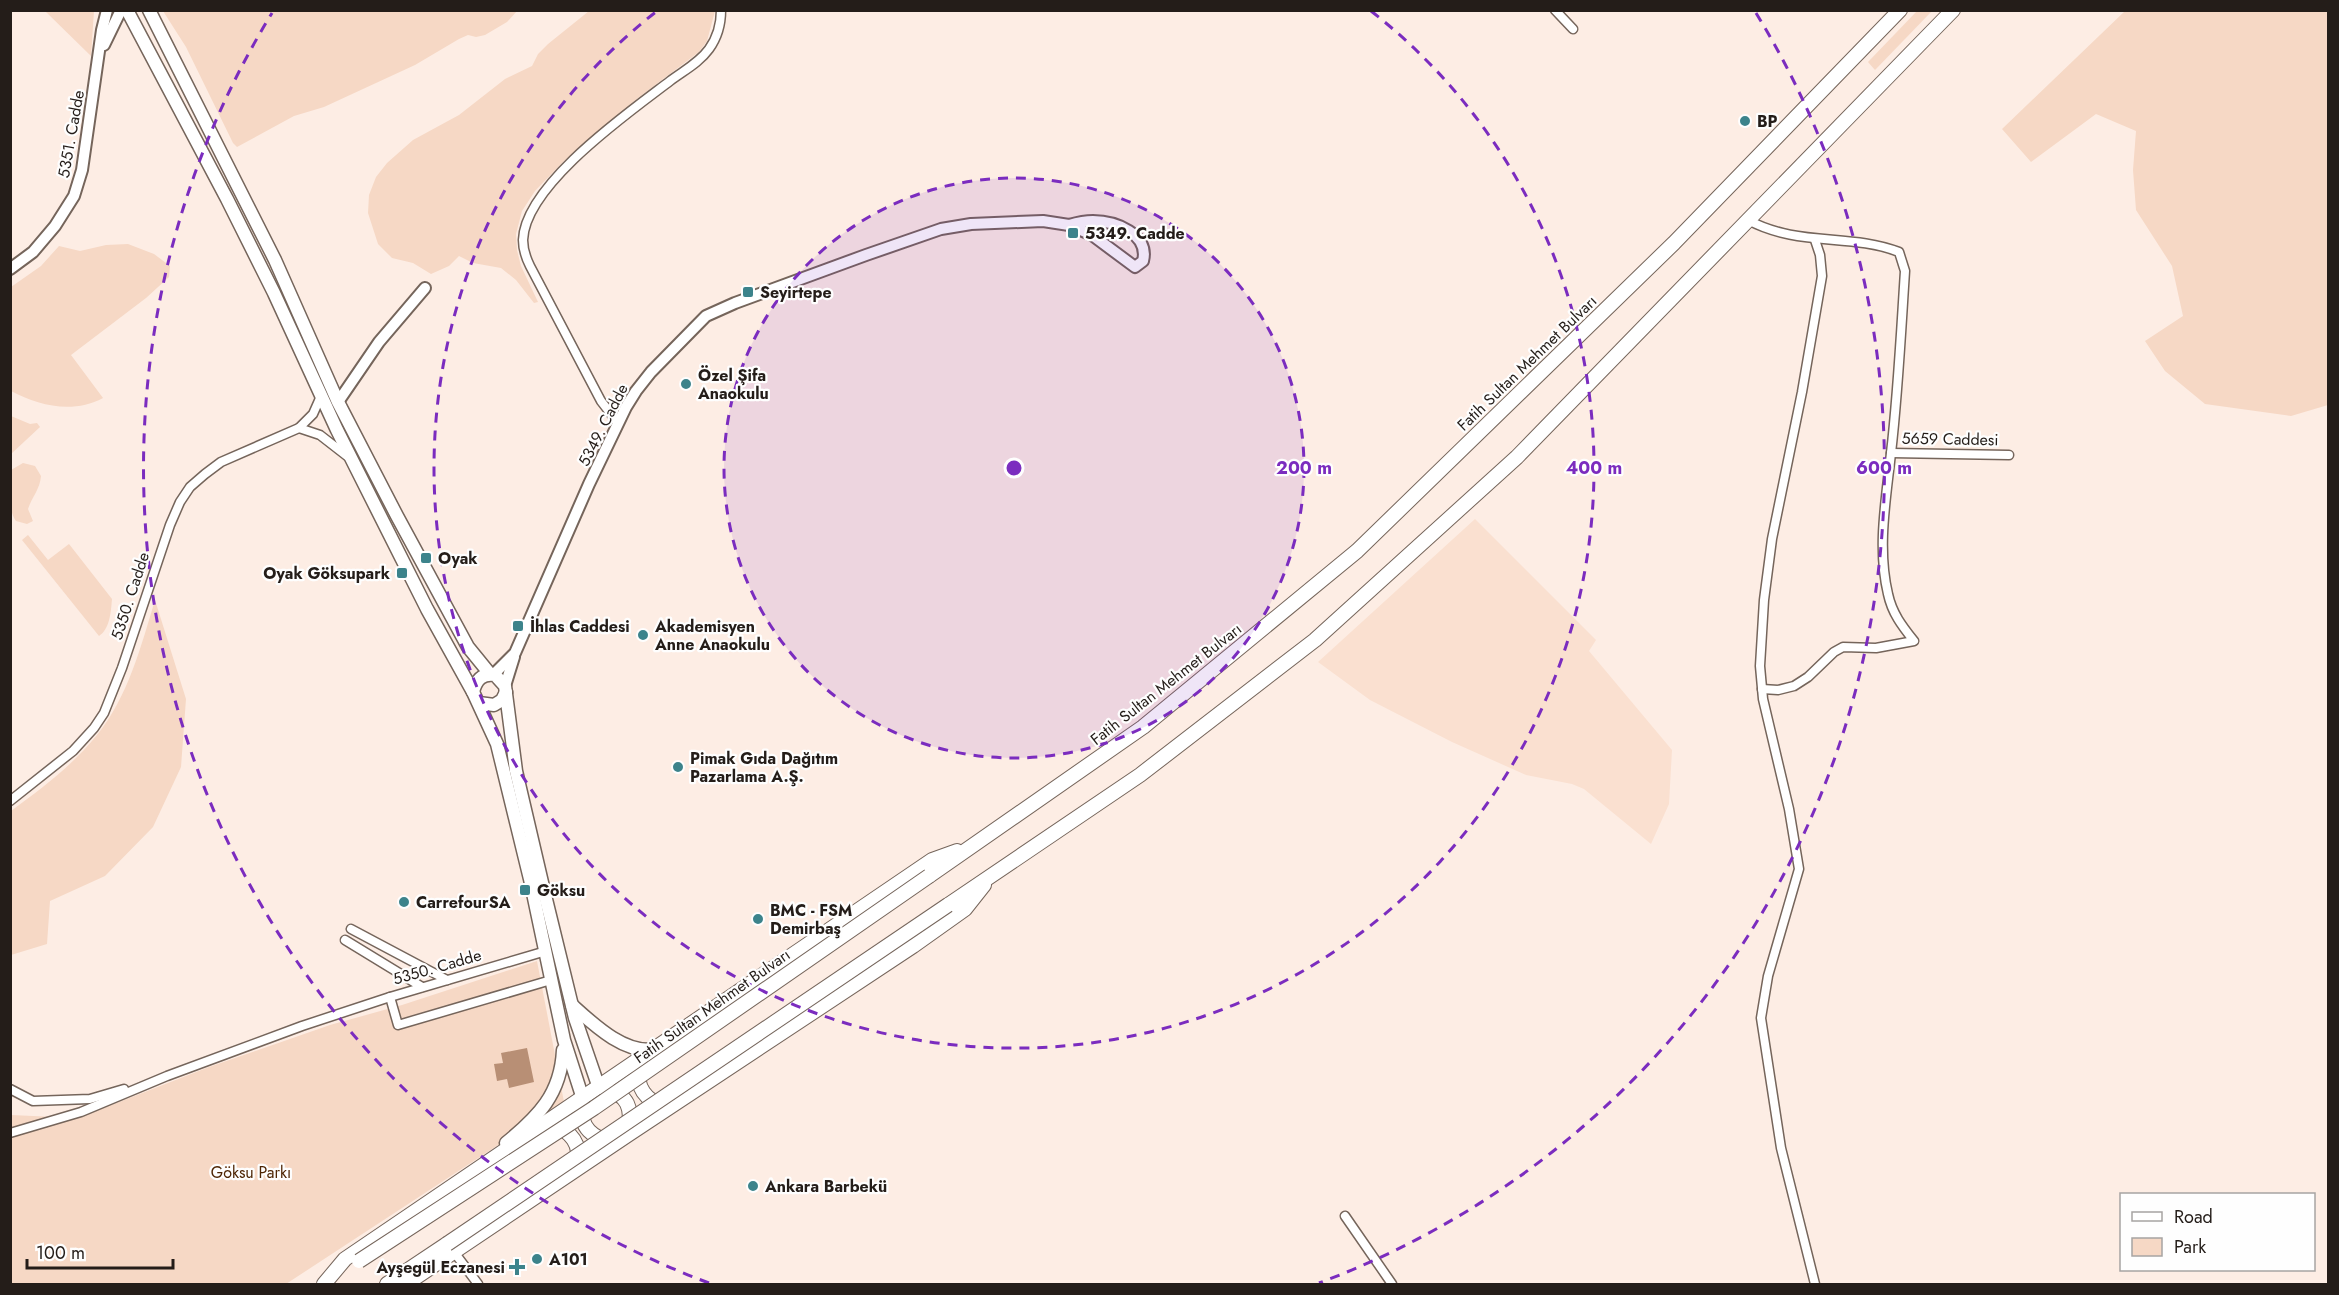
<svg xmlns="http://www.w3.org/2000/svg" width="2339" height="1295" font-family="Jost,sans-serif">
	<style>
		.built { fill: #fae0d0 }
		.green { fill: #f6d8c5 }
		.water { fill: #b88f75 }
		.lines { fill: none; stroke-linecap: round; stroke-linejoin: round }
		.minor-casing { stroke: #75655b; stroke-width: 11 }
		.tertiary-casing { stroke: #75655b; stroke-width: 14 }
		.secondary-casing { stroke: #75655b; stroke-width: 15 }
		.trunk-casing { stroke: #75655b; stroke-width: 16 }
		.minor { stroke: #fff; stroke-width: 8 }
		.tertiary { stroke: #fff; stroke-width: 10 }
		.secondary { stroke: #fff; stroke-width: 12 }
		.trunk { stroke: #fff; stroke-width: 14 }
		.trunk-bridge-casing { stroke: #75655b; stroke-width: 16; stroke-linecap: butt }
		.trunk-bridge { stroke: #fff; stroke-width: 14 }
		.ring { fill: none; stroke: #7b2cbf; stroke-width: 3; stroke-dasharray: 10 8 }
		.poi-dot { fill: #3c838b; stroke: #fefefe; stroke-width: 2 }
		.labels { text-anchor: middle; dominant-baseline: central; stroke-width: 4.5; stroke-linejoin: round; paint-order: stroke }
		.poi-label { font-size: 16px; font-weight: bold; fill: #241d19; stroke: #fefefe; text-anchor: start }
		.street-label { font-size: 16px; fill: #241d19; stroke: #fefefe }
		.park-label { font-size: 16px; fill: #4e2504; stroke: #fefefe }
		.centre { fill: #7b2cbf; stroke: #fefefe; stroke-width: 3 }
		.ring-label { font-size: 18px; text-anchor: middle; font-weight: bold; fill: #7b2cbf; stroke: #fefefe; stroke-width: 4.5; stroke-linejoin: round; paint-order: stroke }
	</style>
	<rect width="100%" height="100%" fill="#fdede4"/>
	<!-- built -->
	<polygon class="built" points="1475,519 1596,640 1589,651 1672,750 1669,804 1651,844 1584,789 1572,784 1526,775 1452,742 1370,700 1318,662"/>
	<!-- green -->
	<g class="green">
		<polygon points="1918,10 1932,11 1875,70 1868,62"/>
		<polygon points="45,11 94,11 91,56"/>
		<polygon points="163,11 163,10 517,11 507,22 485,35 476,37 468,35 459,39 415,65 324,107 294,116 237,147 233,143 186,47"/>
		<polygon points="589,11 715,11 707,41 699,52 638,98 563,162 535,191 522,211 516,234 517,250 521,266 538,302 534,303 516,280 501,268 473,263 459,256 449,266 431,274 413,263 392,258 378,244 368,213 369,195 376,177 387,163 413,140 459,115 505,79 532,66 538,54 548,44"/>
		<polygon points="2125,11 2328,11 2328,405 2291,416 2205,404 2165,371 2145,341 2183,316 2172,266 2136,210 2133,170 2136,131 2096,114 2031,162 2002,129"/>
		<path d="M128 244 154 254 170 266 169 277 146 298 71 355 103 398C73 414 39 406 11 391V287L41 266 59 246 80 251 106 245Z"/>
		<polygon points="11,416 30,424 37,423 40,427 11,454"/>
		<path d="M23 463 35 466 41 476C40 489 32 497 28 509L33 521 27 524 16 521C7 509 10 486 11 470Z"/>
		<path d="M28 535 48 560 69 544 112 599C111 611 110 629 99 636L22 540Z"/>
		<path d="M155 600 186 699 181 767 153 827 105 876 50 901 47 944 11 955V811C41 789 73 765 97 735 128 697 141 646 155 600Z"/>
		<polygon points="537,961 564,1102 286,1284 11,1284 11,1115 78,1118 209,1067 330,1025 402,1005"/>
	</g>
	<!-- water -->
	<polygon class="water" points="527,1048 534,1082 509,1088 507,1079 497,1081 494,1064 503,1063 501,1053"/>
	<g class="lines">
		<defs>
			<g id="minor">
				<polyline points="1555,10 1573,29"/>
				<path d="M1748 220C1798 247 1850 233 1899 252L1905 271C1901 332 1898 393 1891 453 1886 500 1877 548 1888 594 1892 613 1902 626 1914 641L1876 648 1843 647 1834 652 1808 677 1794 686 1778 690 1762 689"/>
				<polyline points="1815,240 1820,255 1822,276 1802,392 1772,539 1764,600 1760,666 1763,699 1789,809 1799,869 1768,976 1761,1018 1781,1148 1815,1284"/>
				<path d="M618 423 601 401 530 266C526 258 523 250 523 240 525 185 628 113 670 81 683 71 699 63 709 49 717 38 721 25 721 10"/>
				<polyline points="299,428 320,435 347,456"/>
				<polyline points="1891,453 2009,455"/>
				<polyline points="10,801 73,751 94,728 104,713 122,668 170,525 180,502 190,487 205,474 221,462 299,428 313,414 321,396"/>
				<polyline points="351,929 447,980"/>
				<polyline points="345,940 422,987"/>
				<polyline points="390,997 398,1025 551,980"/>
				<polyline points="10,1089 33,1101 90,1099 124,1089"/>
				<polyline points="10,1133 81,1112 167,1076 302,1026 390,997 546,951"/>
				<polyline points="1345,1216 1392,1284"/>
				<polyline points="454,1252 478,1284"/>
			</g>
			<g id="tertiary">
				<polyline points="104,45 121,10"/>
				<polyline points="10,269 33,252 55,226 74,196 82,170 102,30 107,10"/>
				<polyline points="338,402 379,342 425,288"/>
				<path d="M493 675 515 653 589 484 626 407 636 391 651 372 706 316 735 303 866 255 941 229 971 224 1043 221 1069 225 1092 235 1135 267 1143 261C1150 234 1115 221 1093 221 1085 221 1076 223 1069 225"/>
				<polyline points="505,686 514,657"/>
			</g>
			<g id="secondary">
				<polyline points="127,10 227,199 274,293 337,430 427,609 473,692 497,744 530,879 564,1040 583,1099"/>
				<polyline points="149,10 275,260 338,402 397,516 468,647 490,674"/>
				<path d="M473 692C476 680 482 673 495 675L505 686 516 771 544 891 575 1018 599 1088"/>
				<polyline points="479,703 494,705 502,700 506,692"/>
				<path d="M572 1005C593 1024 625 1055 656 1049"/>
				<path d="M506 1143C538 1117 561 1094 563 1050"/>
			</g>
			<g id="trunk">
				<polyline points="929,876 1143,727 1357,551 1674,243 1900,10"/>
				<polyline points="948,905 1140,775 1315,640 1517,457 1953,10"/>
				<path d="M639 1067C635 1086 646 1102 665 1106"/>
				<path d="M607 1090C628 1095 632 1108 629 1129"/>
				<path d="M582 1107C580 1129 593 1136 611 1144"/>
				<path d="M553 1125C571 1131 582 1145 577 1164"/>
				<polyline points="324,1284 345,1259 932,860 957,851"/>
				<polyline points="387,1284 447,1244"/>
				<polyline points="406,1284 629,1134 913,946 965,909 984,885"/>
			</g>
		</defs>
		<!-- minor casing -->
		<use href="#minor" class="minor-casing"/>
		<!-- tertiary casing -->
		<use href="#tertiary" class="tertiary-casing"/>
		<!-- secondary casing -->
		<use href="#secondary" class="secondary-casing"/>
		<!-- trunk casing -->
		<use href="#trunk" class="trunk-casing"/>
		<!-- minor -->
		<use href="#minor" class="minor"/>
		<!-- tertiary -->
		<use href="#tertiary" class="tertiary"/>
		<!-- secondary -->
		<use href="#secondary" class="secondary"/>
		<!-- trunk -->
		<use href="#trunk" class="trunk"/>
		<defs>
			<g id="trunk-bridge">
				<polyline points="447,1244 948,905"/>
				<polyline points="359,1261 594,1108 929,876"/>
			</g>
		</defs>
		<!-- trunk-bridge casing -->
		<use href="#trunk-bridge" class="trunk-bridge-casing"/>
		<!-- trunk-bridge -->
		<use href="#trunk-bridge" class="trunk-bridge"/>
	</g>
	<!-- distance rings -->
	<circle cx="1014" cy="468" r="290" fill="#7b2cbf" fill-opacity=".12"/>
	<g class="ring">
		<circle cx="1014" cy="468" r="290"/>
		<path d="M1371 11A580 580 0 1 1 657 11"/>
		<path d="M709 1283A870 870 0 0 1 272 13M1756 13A870 870 0 0 1 1319 1283"/>
	</g>
	<!-- markers -->
	<g class="poi-dot">
		<circle cx="1745" cy="121" r="6"/>
		<rect x="1067" y="227" width="12" height="12" rx="3"/>
		<rect x="742" y="286" width="12" height="12" rx="3"/>
		<circle cx="686" cy="384" r="6"/>
		<rect x="420" y="552" width="12" height="12" rx="3"/>
		<rect x="396" y="567" width="12" height="12" rx="3"/>
		<rect x="512" y="620" width="12" height="12" rx="3"/>
		<circle cx="643" cy="635" r="6"/>
		<circle cx="678" cy="767" r="6"/>
		<rect x="519" y="884" width="12" height="12" rx="3"/>
		<circle cx="404" cy="902" r="6"/>
		<circle cx="758" cy="919" r="6"/>
		<circle cx="753" cy="1186" r="6"/>
		<circle cx="537" cy="1259" r="6"/>
		<path d="M514 1258h6v6h6v6h-6v6h-6v-6h-6v-6h6z"/>
	</g>
	<g class="labels">
		<!-- poi labels -->
		<g class="poi-label">
			<text x="1757" y="121">BP</text>
			<text x="1085" y="233">5349. Cadde</text>
			<text x="760" y="292">Seyirtepe</text>
			<text x="698" y="375">Özel Şifa<tspan x="698" dy="18">Anaokulu</tspan></text>
			<text x="438" y="558">Oyak</text>
			<text x="390" y="573" text-anchor="end">Oyak Göksupark</text>
			<text x="530" y="626">İhlas Caddesi</text>
			<text x="655" y="626">Akademisyen<tspan x="655" dy="18">Anne Anaokulu</tspan></text>
			<text x="690" y="758">Pimak Gıda Dağıtım<tspan x="690" dy="18">Pazarlama A.Ş.</tspan></text>
			<text x="537" y="890">Göksu</text>
			<text x="416" y="902">CarrefourSA</text>
			<text x="770" y="910">BMC - FSM<tspan x="770" dy="18">Demirbaş</tspan></text>
			<text x="765" y="1186">Ankara Barbekü</text>
			<text x="549" y="1259">A101</text>
			<text x="505" y="1267" text-anchor="end">Ayşegül Eczanesi</text>
		</g>
		<!-- street labels -->
		<g class="street-label">
			<text transform="translate(71 134) rotate(-80)">5351. Cadde</text>
			<text transform="translate(1527 363) rotate(-44)">Fatih Sultan Mehmet Bulvarı</text>
			<text transform="translate(603 425) rotate(-63)">5349. Cadde</text>
			<text transform="translate(1950 439) rotate(1)">5659 Caddesi</text>
			<text transform="translate(130 596) rotate(-72)">5350. Cadde</text>
			<text transform="translate(1166 684) rotate(-38)">Fatih Sultan Mehmet Bulvarı</text>
			<text transform="translate(437 967) rotate(-16)">5350. Cadde</text>
			<text transform="translate(712 1006) rotate(-35)">Fatih Sultan Mehmet Bulvarı</text>
		</g>
		<!-- park labels -->
		<g class="park-label">
			<text x="251" y="1172">Göksu Parkı</text>
		</g>
	</g>
	<circle cx="1014" cy="468" r="9" class="centre"/>
	<g class="ring-label">
		<text x="1304" y="474">200 m</text>
		<text x="1594" y="474">400 m</text>
		<text x="1884" y="474">600 m</text>
	</g>
	<!-- border -->
	<rect width="2339" height="1295" fill="none" stroke="#241d19" stroke-width="24"/>
	<!-- legend -->
	<rect x="2120" y="1193" width="195" height="78" fill="#fefefe" stroke="#a7a4a2" stroke-width="1.5"/>
	<rect x="2132" y="1212" width="30" height="9" fill="#ffffff" stroke="#a7a4a2" stroke-width="1.5"/>
	<text x="2174" y="1223" font-size="18" fill="#241d19">Road</text>
	<rect x="2132" y="1238" width="30" height="18" fill="#f6d8c5" stroke="#a7a4a2" stroke-width="1.5"/>
	<text x="2174" y="1253" font-size="18" fill="#241d19">Park</text>
	<!-- scale -->
	<path d="M27 1259v9h146v-9" fill="none" stroke="#241d19" stroke-width="3"/>
	<text x="36" y="1259" font-size="18" fill="#241d19" stroke="#fefefe" stroke-width="4.5" paint-order="stroke">100 m</text>
</svg>
